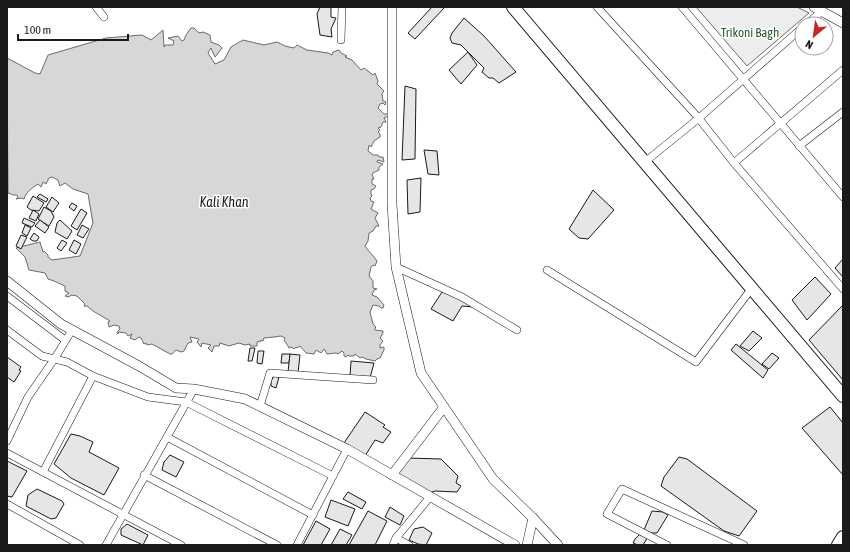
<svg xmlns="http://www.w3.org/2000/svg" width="850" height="552" font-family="'Asap Condensed',sans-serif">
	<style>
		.green { fill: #ededed; stroke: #6a6a6a }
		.water { fill: #d7d7d7; stroke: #6a6a6a }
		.building { fill: #e6e6e6; stroke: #1a1a1a }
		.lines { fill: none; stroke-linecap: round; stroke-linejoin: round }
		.street-casing { stroke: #1a1a1a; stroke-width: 8 }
		.secondary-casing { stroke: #1a1a1a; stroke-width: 10 }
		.highway-casing { stroke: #1a1a1a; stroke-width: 14 }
		.street { stroke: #fff; stroke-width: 7 }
		.secondary { stroke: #fff; stroke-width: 9 }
		.highway { stroke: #fff; stroke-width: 12 }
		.labels { text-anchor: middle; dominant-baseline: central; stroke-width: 3; stroke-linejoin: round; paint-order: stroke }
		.park-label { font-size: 13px; fill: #2b5a34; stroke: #fff }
		.water-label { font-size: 14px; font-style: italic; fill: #1a1a1a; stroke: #fff }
	</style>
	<rect width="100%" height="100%" fill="#fff"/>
	<!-- green -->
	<polygon class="green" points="696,7 797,7 809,13 747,66"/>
	<!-- water -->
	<path class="water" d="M191 28H194L199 33 203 32 210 35 211 42 219 45 222 48 215 57 211 48 208 53 215 64 224 60 231 47 243 40 264 45 277 42 285 46 294 48 297 45 307 50 328 53 332 55 333 52 339 50 341 53 347 56 345 57 352 60 361 70 364 68 373 75 375 73 378 81 377 84 384 91 382 94 383 101 386 102 385 105 383 103 380 104 378 108 384 114H388V116L384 118 386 122H383L381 127 378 128 380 130 378 132 380 134V137L374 141 371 147 369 145 368 151 373 155H378L379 157H383L384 162 378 160 377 161V162L383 164 379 167V170L373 173 372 175 374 179H372V184L376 186 374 189 371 190V194L372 196 370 198 371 201 374 202 371 209 378 213 375 218 379 226H376L373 231 369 233 368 241 365 246C368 251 373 255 377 261L375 266 373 265 371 267 369 276 373 281V288L377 289 374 290 372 295 377 297 384 305 383 308H381L379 306 373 305 370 312 373 324 376 327 375 328V330L383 331V333L380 338 383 341 380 345V348L384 347V350L380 358 377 359 375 361 366 359 362 357 360 358 355 354 354 356H349L348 355 346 357 344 356V353L342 351 338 354 336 353 327 354 324 349 321 353 316 350 314 354 306 353 300 346 297 348 296 347 294 349 291 347 289 348 288 346 284 340 285 338 281 336 274 337 264 338 263 341 261 340 260 342 258 341 257 343V346H250V344L245 345 239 343 229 346 220 343 219 346H214L212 352 208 348 211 345 202 343 201 347 197 342 199 339 190 337 192 342 188 343 184 351 181 352 176 350 172 354H170L152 344 147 345 146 343 144 344 141 338 139 337 135 340 130 338 132 334 128 336 126 333 119 332 118 334 117 332 120 329 119 326 114 325 109 327 108 322 110 321 93 311 87 306H84L85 304 77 296 71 295 69 297 65 296 69 293 65 291V286L54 281 48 279 45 273 29 270 25 257 16 248 40 242 43 252 44 251 48 255V257L52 260 80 256 93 223 88 194 73 189 65 183 60 186 58 180 52 177 49 178 46 184 43 182 41 187 38 184C32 188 26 192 24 199L21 198 16 199 18 197 17 195H13L11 194 8 193 7 59H9L35 73 40 74 48 55 106 38 142 35 151 40 163 30 164 47 165 45H173L174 41 168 38 178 36 182 41 184 40 186 35Z"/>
	<!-- building -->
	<g class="building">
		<polygon points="320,7 331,7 331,17 336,18 331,29 332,37 320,35 317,14"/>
		<polygon points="432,7 445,7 415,39 408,33"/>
		<polygon points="464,18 484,36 516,72 499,83 493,78 489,78 482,72 484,68 461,45 452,43 450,38 452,33"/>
		<polygon points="468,52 477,65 461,84 449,70"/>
		<polygon points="405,86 416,89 415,159 402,160"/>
		<polygon points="424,150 437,151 439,175 428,174"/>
		<polygon points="421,178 420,212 408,214 407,180"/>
		<polygon points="593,190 614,210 588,239 579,238 569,229"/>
		<polygon points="40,194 48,199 46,202 37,197"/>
		<polygon points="33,196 44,203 39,211 31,210 27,207"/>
		<polygon points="52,197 59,203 53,212 46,207"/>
		<polygon points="72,203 77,206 74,211 69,207"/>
		<polygon points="44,207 51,211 54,217 49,226 38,219"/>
		<polygon points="81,209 87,213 77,230 71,226"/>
		<polygon points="33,210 39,214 36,221 29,218"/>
		<polygon points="24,218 35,223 32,227 22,223"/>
		<polygon points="40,220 49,227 45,233 35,226"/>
		<polygon points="60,220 72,231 67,239 55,232 57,223"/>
		<polygon points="25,225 31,228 27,236 22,233"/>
		<polygon points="82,225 89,229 83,238 77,235"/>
		<polygon points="34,233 39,237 37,241 33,241 30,239"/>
		<polygon points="21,235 27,237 21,249 16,246"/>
		<polygon points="62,240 67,243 61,251 57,248"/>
		<polygon points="74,240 81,244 76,254 69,250"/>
		<polygon points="843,259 843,277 835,268"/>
		<polygon points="815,277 831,294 807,320 792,300"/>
		<polygon points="442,292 460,298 474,307 462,306 453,321 431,309"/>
		<polygon points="843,305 843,380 809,340"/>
		<polygon points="753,331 762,338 749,351 740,346"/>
		<polygon points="736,344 768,370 763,378 731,350"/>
		<polygon points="250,348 255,348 252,361 248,361"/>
		<polygon points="258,351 264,351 262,364 257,363"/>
		<polygon points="772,353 779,358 769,369 762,364"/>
		<polygon points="282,354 290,354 289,363 281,363"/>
		<polygon points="290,354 300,355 298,373 288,372"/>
		<polygon points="7,357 21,367 19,370 21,371 14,382 7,377"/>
		<polygon points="351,361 374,363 370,378 350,376"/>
		<polygon points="274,376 279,377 276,388 271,386 271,381"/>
		<polygon points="830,407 843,423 843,475 802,428"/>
		<polygon points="365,412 385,425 383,427 391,432 383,443 375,440 365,456 344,443"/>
		<polygon points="71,434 80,436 93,442 89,452 119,468 104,495 71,478 54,464"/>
		<polygon points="170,455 184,462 176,477 162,470 164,462"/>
		<polygon points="679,457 687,459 757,511 739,536 724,531 661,486 664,477"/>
		<polygon points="407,458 441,459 458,476 456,483 461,486 457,492 435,491 429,493 398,475"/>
		<polygon points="7,461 27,471 12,497 7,496"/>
		<polygon points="37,489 62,501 64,504 56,518 51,519 26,506 28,495"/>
		<polygon points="348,492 366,502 362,509 343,499"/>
		<polygon points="331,500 355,509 348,526 325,517"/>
		<polygon points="390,507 404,516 400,525 385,517"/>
		<polygon points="368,511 387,521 375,545 349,545"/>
		<polygon points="652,511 663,512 668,515 657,533 651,533 644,530"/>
		<polygon points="316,521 330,529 321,545 303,545"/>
		<polygon points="127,524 148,535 143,545 121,535 121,529"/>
		<polygon points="423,527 432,533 426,545 418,544 409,540 414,529"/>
		<polygon points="340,529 352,535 346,545 331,545"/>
		<polygon points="641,533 649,535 643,545 638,545 633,543 635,539"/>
	</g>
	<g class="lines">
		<defs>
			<g id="street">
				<polyline points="96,7 104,17"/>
				<polyline points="597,7 696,115 734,163 843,289"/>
				<polyline points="682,7 843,197"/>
				<polyline points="807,24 822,11"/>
				<polyline points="341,40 342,7"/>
				<polyline points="799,146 843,112"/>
				<polyline points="645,162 699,118 802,28"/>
				<polyline points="734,163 843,70"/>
				<polyline points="396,267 462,297 517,330"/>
				<polyline points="547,270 696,362 752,288"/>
				<polyline points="7,296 65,340"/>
				<polyline points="7,330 42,356 67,362 93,376 148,397 186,402 333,476"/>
				<polyline points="260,406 270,373 373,380"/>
				<polyline points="167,437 313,515"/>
				<polyline points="7,441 28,397 55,358 72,330"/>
				<polyline points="7,453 181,545"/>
				<polyline points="43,472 93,376"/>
				<polyline points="144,475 277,545"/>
				<polyline points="7,504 80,545"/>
				<polyline points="396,538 409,545"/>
				<polyline points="106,545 194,389"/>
				<polyline points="297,545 347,449"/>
				<polyline points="393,545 396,538 430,497"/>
				<polyline points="667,545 607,514 622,489 744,545"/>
			</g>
			<g id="secondary">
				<polyline points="392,7 392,204 396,267 421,373 493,479 533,518 527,545"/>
				<polyline points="814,7 843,23"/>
				<polyline points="7,281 61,324 139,366 176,388 194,389 245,399 347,449 515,545"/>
				<polyline points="392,475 444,407"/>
				<polyline points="533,518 558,545"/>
			</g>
			<g id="highway">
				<polyline points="513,7 843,396"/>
				<polyline points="838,545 843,537"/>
			</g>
		</defs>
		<!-- street casing -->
		<use href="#street" class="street-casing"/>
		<!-- secondary casing -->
		<use href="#secondary" class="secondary-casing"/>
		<!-- highway casing -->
		<use href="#highway" class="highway-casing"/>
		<!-- street -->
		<use href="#street" class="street"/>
		<!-- secondary -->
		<use href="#secondary" class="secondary"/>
		<!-- highway -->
		<use href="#highway" class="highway"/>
	</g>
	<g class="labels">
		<!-- park labels -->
		<g class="park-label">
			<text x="750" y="32">Trikoni Bagh</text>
		</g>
		<!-- water labels -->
		<g class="water-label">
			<text x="224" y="202">Kali Khan</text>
		</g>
	</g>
	<!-- border -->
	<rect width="850" height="552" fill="none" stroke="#1a1a1a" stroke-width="16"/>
	<!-- north arrow -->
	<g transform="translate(814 36) rotate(209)"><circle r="19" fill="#ffffff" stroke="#a3a3a3"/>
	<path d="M0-3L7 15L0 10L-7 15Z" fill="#c62828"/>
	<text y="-6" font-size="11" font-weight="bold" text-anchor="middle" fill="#1a1a1a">N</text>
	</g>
	<!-- scale -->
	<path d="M18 34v6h110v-6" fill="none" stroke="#1a1a1a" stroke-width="2"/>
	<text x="24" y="34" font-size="12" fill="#1a1a1a" stroke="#ffffff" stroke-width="3" paint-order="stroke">100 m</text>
</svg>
